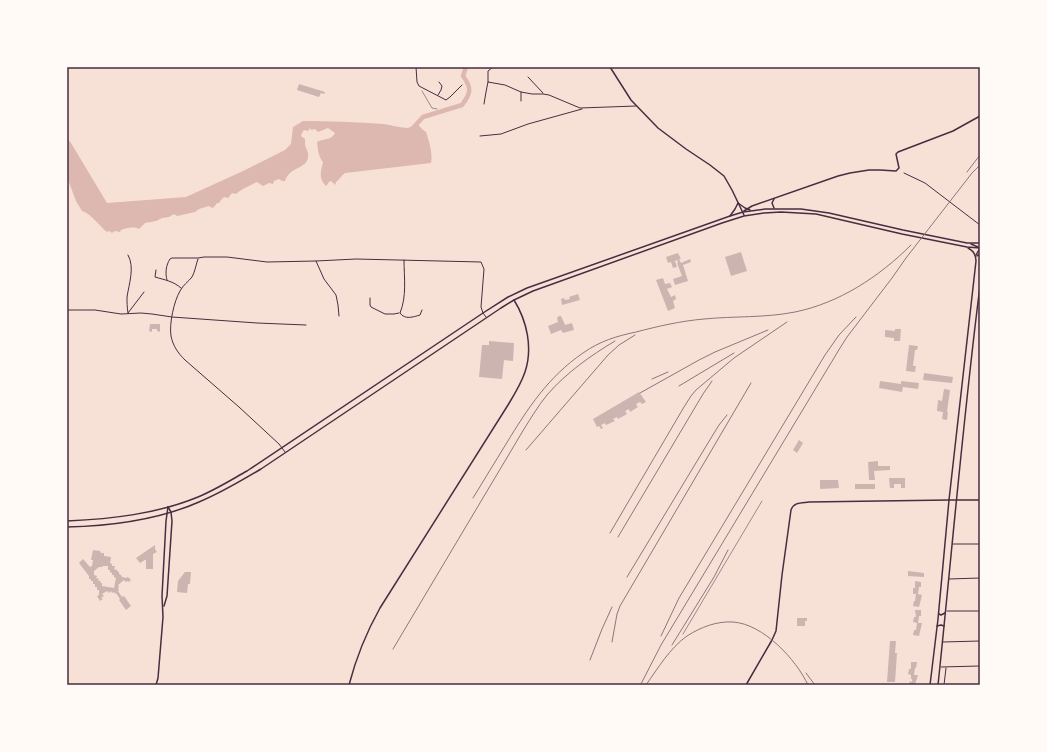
<svg xmlns="http://www.w3.org/2000/svg" width="1047" height="752" font-family="'PT Sans Narrow',sans-serif">
	<style>
		.water { fill: #dcb8b0 }
		.lines { fill: none; stroke-linecap: round; stroke-linejoin: round }
		.river { stroke: #dcb8b0; stroke-width: 4.5 }
		.building { fill: #ccb4b1; fill-rule: evenodd }
		.path { stroke: #4a2c40; stroke-width: 0.5 }
		.service { stroke: #4a2c40; stroke-width: 0.5 }
		.pedestrian { stroke: #4a2c40; stroke-width: 1 }
		.minor { stroke: #4a2c40; stroke-width: 1 }
		.tertiary { stroke: #4a2c40; stroke-width: 1.5 }
		.secondary { stroke: #4a2c40; stroke-width: 1.5 }
		.primary { stroke: #4a2c40; stroke-width: 1.5 }
		.rail { stroke: #8f747c; stroke-width: 1 }
		.neatline { fill: none; stroke: #4a2c40; stroke-width: 1.5 }
	</style>
	<rect width="100%" height="100%" fill="#f7e1d7"/>
	<!-- water -->
	<path class="water" d="M303 121C330 121 357 122 384 124 390 125 402 128 408 128 411 127 414 124 417 124 419 125 422 130 426 132 429 141 433 154 431 163L345 173C341 176 340 179 336 182L335 185 331 181 329 182 326 186C318 179 321 171 323 162 318 156 318 149 317 142 324 138 331 141 335 133L328 128 318 132 315 129 311 130 310 128 308 131 304 130 302 133 301 136 305 139C305 141 305 143 305 145 306 149 309 152 308 157 307 169 290 166 285 181H282L279 179 274 181 273 184 269 183 263 186 257 182C250 186 243 188 236 194L232 193 228 198 224 197 221 200 219 203H217L214 207 212 208 209 206 199 209 195 212 177 216 174 214 169 217 162 218 156 221 145 223 139 229C133 226 127 228 121 230L120 232 115 231 112 233 109 231 107 232C99 226 92 214 82 211L76 201 67 177V138L71 143 107 203 186 197 243 171 285 150 291 144 293 127Z"/>
	<g class="lines">
		<!-- river -->
		<path class="river" d="M413 128 423 117 462 105C471 93 472 88 463 76L466 67"/>
	</g>
	<!-- building -->
	<g class="building">
		<polygon points="299,84 325,92 324,94 321,93 319,97 297,90"/>
		<polygon points="741,252 747,271 731,276 725,257"/>
		<polygon points="678,253 681,259 679,259 681,263 690,259 691,262 683,265 688,281 675,285 673,279 682,276 677,263 678,263 677,260 675,261 677,267 673,268 671,262 668,263 666,257"/>
		<polygon points="663,278 665,284 670,283 672,287 667,289 671,297 675,295 676,299 673,301 675,308 668,311 656,280"/>
		<polygon points="578,294 580,300 562,305 561,299 564,298 565,300 570,299 569,297"/>
		<polygon points="559,316 561,316 565,325 572,323 574,330 563,333 561,330 551,334 548,326 558,322 557,318"/>
		<polygon points="150,324 160,324 160,332 157,331 157,329 152,329 152,332 149,331"/>
		<polygon points="895,329 901,329 900,341 894,341 894,338 885,337 885,330 895,331"/>
		<polygon points="489,341 514,343 513,361 504,360 502,379 479,377 482,345 489,345"/>
		<polygon points="909,345 918,346 917,350 915,350 913,366 916,366 915,372 906,371"/>
		<polygon points="924,373 953,377 952,383 923,380"/>
		<polygon points="880,381 901,384 901,381 919,383 918,389 903,387 902,392 879,388"/>
		<polygon points="944,389 950,390 947,412 948,412 947,420 942,419 943,412 937,411 938,400 942,401"/>
		<polygon points="639,392 646,402 642,404 640,402 636,404 638,407 630,412 629,409 625,411 627,414 618,419 617,417 613,419 615,421 606,425 605,423 601,425 603,428 601,429 599,426 597,427 593,419"/>
		<polygon points="799,440 803,443 797,453 793,450"/>
		<polygon points="878,461 878,466 890,466 890,470 874,471 875,480 869,480 868,462"/>
		<polygon points="889,478 905,478 905,488 901,488 901,484 894,484 894,488 890,488"/>
		<polygon points="820,480 838,480 839,488 820,489"/>
		<rect x="855" y="484" width="20" height="5"/>
		<polygon points="155,545 155,549 157,552 153,554 153,569 146,569 146,560 145,560 140,563 136,558"/>
		<path d="M93 550 100 551 101 553H104V556L111 557 110 563 112 564V566H115L114 569 117 570V571L119 572V574L121 575 122 577 126 578 128 577 131 580 129 582 128 581 126 582 124 580 118 585 119 587 118 588 119 590 118 591 122 597 124 596 131 606 126 610 119 600 120 599 116 593 115 594 114 592 112 593 111 591 109 593 107 591 102 594 104 596 101 598 103 599 100 601 97 596 99 595V590H97V587H95V584H93V581H91V579H89V576L79 563 83 559 90 567 92 566 93 560H91ZM103 566H108V570H110V572L112 573V575H114V577L116 578 114 588 102 586V583H100L101 581H98L99 579 96 578 97 576 94 575V571L99 567H102Z"/>
		<polygon points="908,571 924,573 924,577 908,576"/>
		<polygon points="185,572 191,572 190,584 188,584 187,593 177,592 178,581"/>
		<polygon points="915,581 921,582 921,587 919,587 918,594 922,595 919,607 913,606 914,601 915,601 916,594 913,594 913,588 915,588"/>
		<polygon points="915,610 921,610 921,616 919,616 918,623 922,623 919,636 913,635 914,630 916,630 917,623 913,622 914,617 916,617"/>
		<polygon points="797,618 807,618 807,621 805,621 805,626 797,626"/>
		<polygon points="890,641 896,641 895,653 897,653 895,682 887,682"/>
		<polygon points="911,662 917,662 916,668 915,668 914,675 918,675 915,685 909,685 910,681 912,682 912,679 911,679 911,675 908,674 909,669 911,669"/>
	</g>
	<g class="lines">
		<!-- path -->
		<polyline class="path" points="422,91 432,108 437,109"/>
		<!-- service -->
		<polyline class="service" points="683,634 762,501"/>
		<!-- pedestrian -->
		<polyline class="pedestrian" points="904,173 925,183 980,225"/>
		<!-- minor -->
		<g class="minor">
			<polyline points="416,67 417,82 419,86 446,100 450,97 462,85"/>
			<polyline points="493,67 488,71 488,82 505,85 521,92 532,94 543,94 549,95 580,108 636,106"/>
			<polyline points="528,77 543,93"/>
			<polyline points="521,92 521,101"/>
			<polyline points="438,95 441,90 442,86 439,82"/>
			<polyline points="484,104 486,92 488,82"/>
			<polyline points="480,136 501,134 528,124 582,109"/>
			<path d="M198 259C196 264 195 272 192 277 188 282 183 285 180 291 174 301 169 324 171 336 173 346 178 353 185 360L239 407 279 444 285 452"/>
			<path d="M404 260C404 278 407 296 400 313 405 320 413 317 420 315L422 310"/>
			<polyline points="316,261 324,279 336,295 338,305 339,316"/>
			<path d="M156 270 155 277C165 280 173 281 181 288"/>
			<path d="M167 280C165 273 166 265 170 259L172 258H198L204 257H227L267 262 316 261 356 259 481 262 484 269 481 307 483 313 486 317"/>
			<polyline points="370,298 370,305 371,307 385,314 394,314 399,313"/>
			<polyline points="67,310 95,310 121,314 141,313 152,314 172,317 257,323 306,325"/>
			<path d="M128 313C127 307 127 302 127 297 129 284 135 267 128 255"/>
			<polyline points="128,313 144,292"/>
			<polyline points="953,544 980,544"/>
			<polyline points="949,579 980,578"/>
			<polyline points="947,611 980,611"/>
			<polyline points="943,642 980,641"/>
			<polyline points="941,667 980,666"/>
			<polyline points="944,685 946,668"/>
		</g>
		<!-- tertiary -->
		<polyline class="tertiary" points="744,211 752,206 838,176 850,173 869,170 880,170 896,171 899,168 896,154 898,152 953,131 980,116"/>
		<!-- secondary -->
		<g class="secondary">
			<polyline points="610,67 631,100 658,128 686,149 710,165 724,176 732,190 744,215"/>
			<path d="M746 685 772 640 776 631 782 575 791 510C794 502 801 503 809 502L949 500"/>
		</g>
		<!-- primary -->
		<g class="primary">
			<polyline points="774,199 772,203 774,208"/>
			<polyline points="730,216 735,209 738,203 745,208 750,210"/>
			<polyline points="971,244 978,247"/>
			<polyline points="976,255 980,248"/>
			<polyline points="977,256 978,255 980,254"/>
			<polyline points="949,500 980,500"/>
			<path d="M67 521C111 519 157 514 198 497 215 490 231 480 247 471L483 313 508 297 527 288 730 216 743 212 765 209H801L829 213 903 230 967 243H980"/>
			<path d="M67 527C112 526 158 520 199 502 221 493 241 481 261 469L501 308 514 300 533 291 722 223 744 216 764 213 781 212 816 214 902 234 967 247 980 248"/>
			<polyline points="164,606 167,596 172,521 171,512 168,507"/>
			<polyline points="939,614 941,615 945,613"/>
			<polyline points="937,626 941,625 944,626"/>
			<polyline points="156,685 158,678 163,617 162,596 166,521 168,507"/>
			<path d="M349 685C356 658 366 633 380 608L508 405C514 395 521 384 525 372 533 348 527 321 514 300"/>
			<path d="M930 685 938 619 949 500 976 261C976 255 974 251 968 248"/>
			<path d="M938 685C952 552 963 419 980 286"/>
		</g>
		<!-- rail -->
		<g class="rail">
			<polyline points="967,172 980,155"/>
			<polyline points="652,379 668,372"/>
			<polyline points="679,386 734,353"/>
			<polyline points="640,393 699,360 715,352 768,330"/>
			<polyline points="526,450 608,355 619,345 635,335"/>
			<path d="M473 498C484 480 495 462 506 444 528 408 548 377 583 353 600 341 617 336 636 332 659 326 681 321 704 319 734 316 765 318 795 312 839 303 879 277 911 245"/>
			<polyline points="610,533 684,407 691,396 696,390 734,358 787,322"/>
			<polyline points="618,537 703,394 712,381"/>
			<polyline points="627,577 711,438 719,425 727,415"/>
			<polyline points="661,636 679,598 825,355 839,335 856,317"/>
			<polyline points="612,642 617,614 620,606 751,383"/>
			<polyline points="672,645 714,577 728,550"/>
			<path d="M393 649 524 429C531 418 538 406 547 395 566 373 590 356 615 341"/>
			<polyline points="590,660 602,629 612,607"/>
			<polyline points="806,673 815,685"/>
			<polyline points="641,684 661,645 840,348 847,337 892,278 906,258 972,173 980,165"/>
			<path d="M646 685C658 668 670 648 687 636 701 627 717 621 733 622 763 624 796 659 808 685"/>
		</g>
	</g>
	<!-- border -->
	<rect width="1047" height="752" fill="none" stroke="#fffaf5" stroke-width="136"/>
	<rect x="68" y="68" width="911" height="616" class="neatline"/>
</svg>
